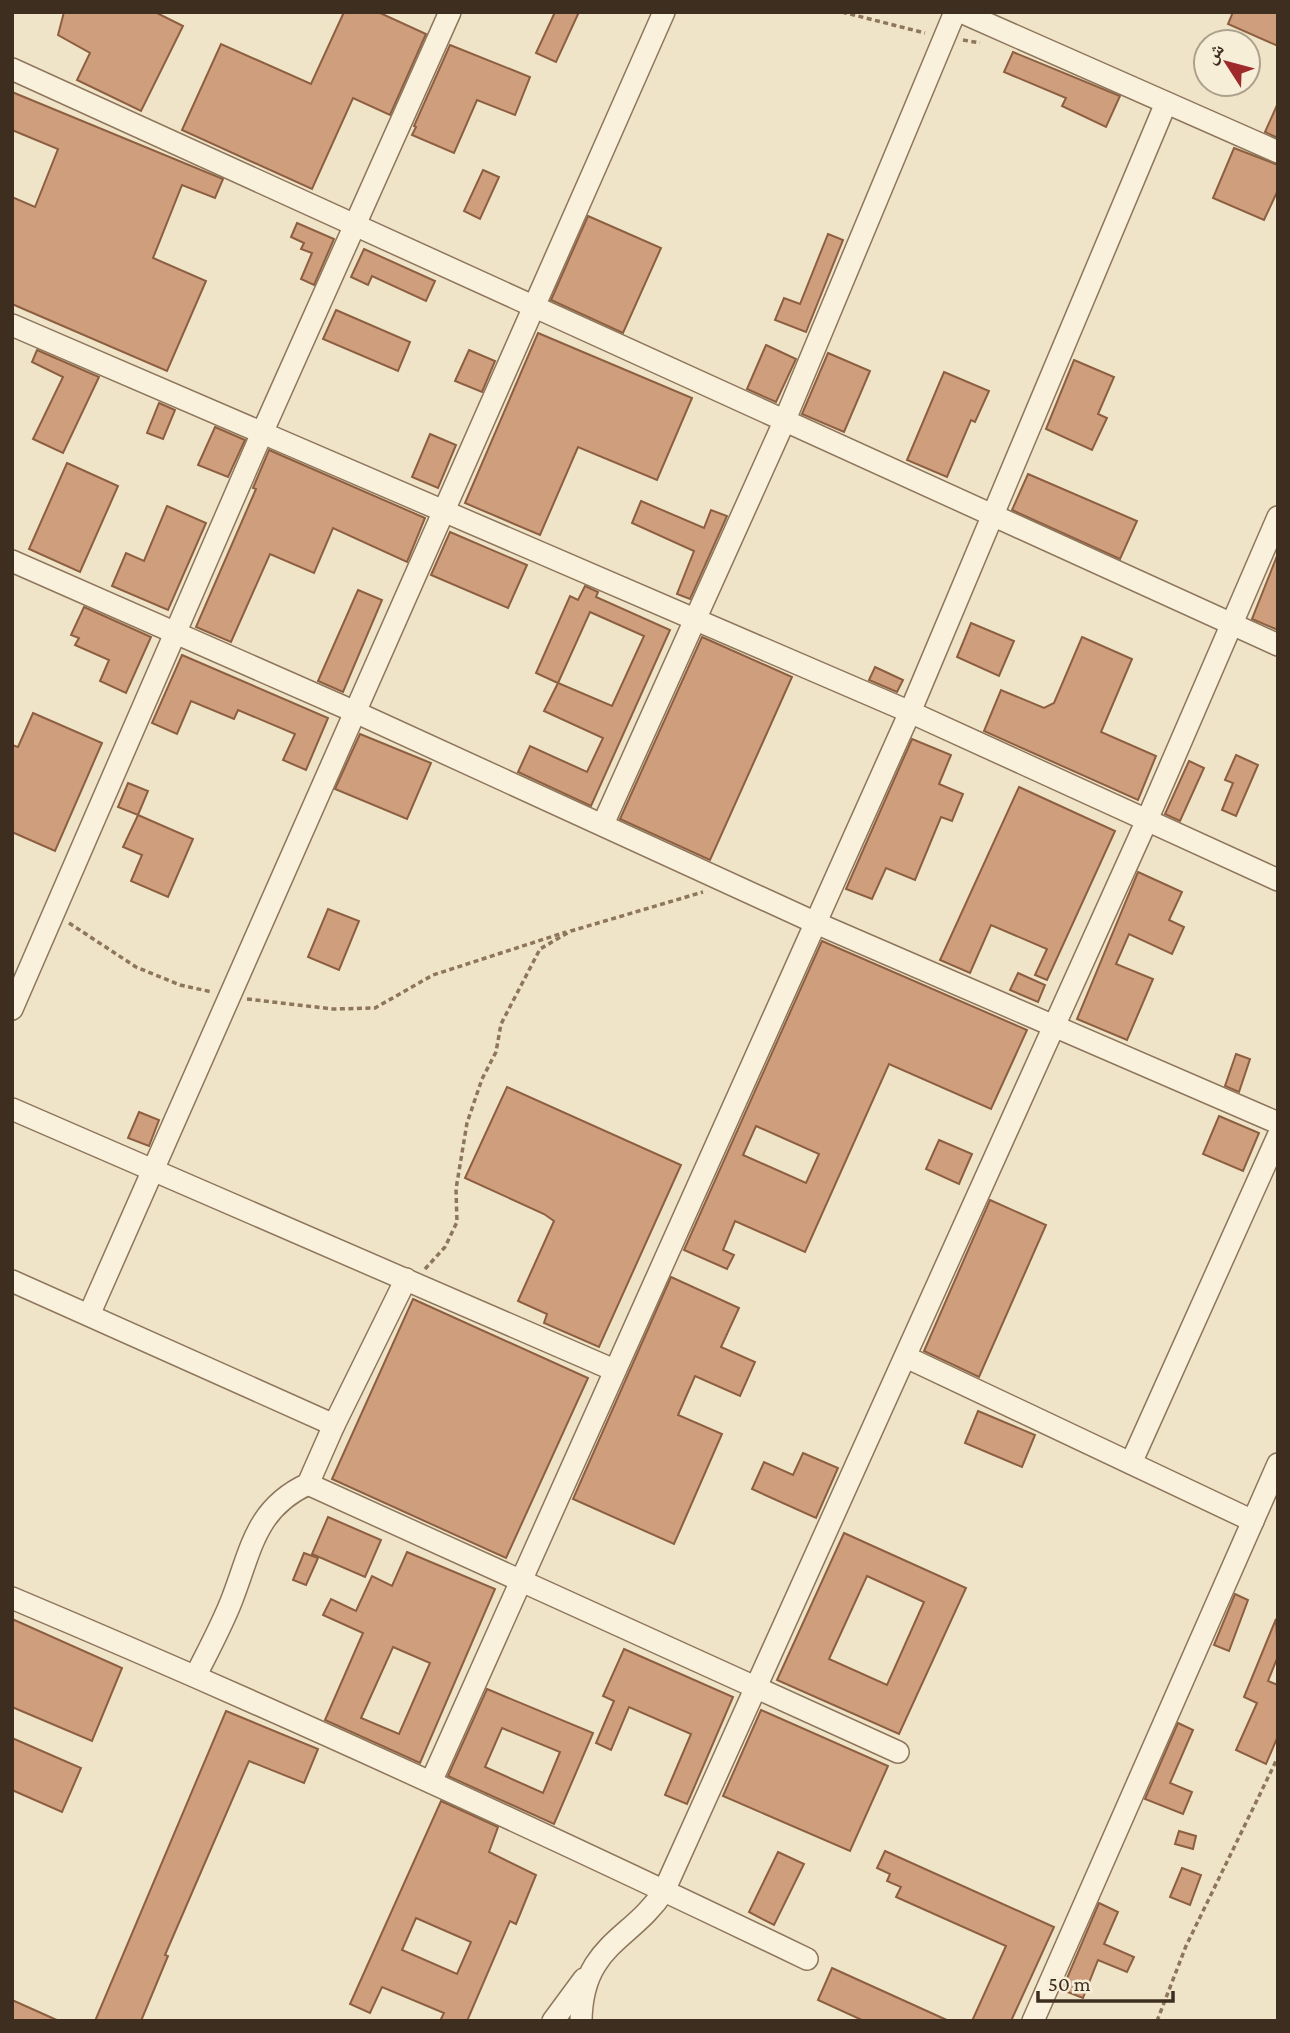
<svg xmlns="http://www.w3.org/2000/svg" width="1290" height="2033" font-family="'Crimson Pro','Noto Naskh Arabic',serif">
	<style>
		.building { fill: #cf9f7d; stroke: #8d5f41; stroke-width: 2; fill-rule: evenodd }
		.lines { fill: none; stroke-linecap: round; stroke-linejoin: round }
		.minor-casing { stroke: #8d765c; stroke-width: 24 }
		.path { stroke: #8d765c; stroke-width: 3.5; stroke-dasharray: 5 3.5; stroke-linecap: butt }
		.minor { stroke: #faf1dc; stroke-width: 21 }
	</style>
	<rect width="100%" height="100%" fill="#f0e4c8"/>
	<!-- building -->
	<g class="building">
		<polygon points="64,12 155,12 183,26 141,111 77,80 90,53 58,35"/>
		<polygon points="344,12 378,12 426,34 390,115 353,98 312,189 182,130 221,44 311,84"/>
		<polygon points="555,12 579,12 556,62 536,53"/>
		<polygon points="1233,12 1278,12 1278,46 1228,24"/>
		<polygon points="450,45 530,77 515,115 477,100 454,153 412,135 416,127 414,126"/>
		<polygon points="1013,52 1120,96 1106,127 1062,106 1066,98 1004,72"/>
		<polygon points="12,92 223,179 215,198 182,185 153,258 206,281 167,371 12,304 12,197 35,207 58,149 12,130"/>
		<polygon points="1278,103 1278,138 1265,132"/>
		<polygon points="1234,148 1278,165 1278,190 1264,220 1213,198"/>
		<polygon points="483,170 499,177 480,219 464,211"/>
		<polygon points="588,216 661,248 623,333 551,300"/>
		<polygon points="297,223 334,239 314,285 301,279 312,253 301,249 304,243 291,237"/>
		<polygon points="828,234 843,240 806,332 775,320 784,298 800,304"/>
		<polygon points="364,249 435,281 426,301 372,276 368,285 351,277"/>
		<polygon points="336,310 410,342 398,371 323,339"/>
		<polygon points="538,333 692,398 657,480 578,447 540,535 465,503"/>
		<polygon points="766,345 796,359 776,402 747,389"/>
		<polygon points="37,350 99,377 63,453 33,439 63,377 32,362"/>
		<polygon points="469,350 495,361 482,392 455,381"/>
		<polygon points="828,353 870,371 844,432 802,414"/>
		<polygon points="1074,360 1114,377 1098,414 1107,418 1092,450 1046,429"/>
		<polygon points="944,372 989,391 975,422 971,420 947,477 907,460"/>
		<polygon points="159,403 175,410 163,439 147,433"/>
		<polygon points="215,427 245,440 228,477 198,465"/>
		<polygon points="430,434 456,445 438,488 412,477"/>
		<polygon points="269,450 425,518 407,562 333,528 314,573 270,554 231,642 196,627 256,489 253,488"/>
		<polygon points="67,463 118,486 80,572 29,549"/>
		<polygon points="1028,474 1137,521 1120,559 1012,510"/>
		<polygon points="641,501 704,528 711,510 727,516 690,599 677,594 694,551 632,523"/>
		<polygon points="167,506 206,523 168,610 112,586 126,553 144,561"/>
		<polygon points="450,532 527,565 508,608 431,575"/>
		<polygon points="1277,556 1278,556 1278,630 1252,619"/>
		<path d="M585 586 598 592 596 597 670 630 591 806 518 772 530 746 587 772 603 738 544 711 558 683 536 673 570 596 578 600ZM590 612 644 636 612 706 558 683Z"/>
		<polygon points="358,590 382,600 343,692 318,681"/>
		<polygon points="84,607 151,637 126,693 100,681 109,660 75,645 79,638 71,635"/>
		<polygon points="971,623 1014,641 999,676 957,657"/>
		<polygon points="702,637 792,677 710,860 620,819"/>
		<polygon points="1082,637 1132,659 1101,732 1156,756 1138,800 984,731 1001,690 1044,708 1054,703"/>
		<polygon points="182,655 328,718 306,770 283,760 295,734 238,710 234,719 191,701 177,734 152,723"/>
		<polygon points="875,667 903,680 897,692 869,680"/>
		<polygon points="33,713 102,743 55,851 12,832 12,745 18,747"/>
		<polygon points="360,734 431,763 407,819 335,789"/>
		<polygon points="912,739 951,755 939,784 963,794 952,821 941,817 915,880 886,868 872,899 846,889"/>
		<polygon points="1236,755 1258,765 1236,816 1222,810 1233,783 1225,780"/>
		<polygon points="1189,761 1204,768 1180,821 1165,814"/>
		<polygon points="128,783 148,791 138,815 118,807"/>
		<polygon points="1019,787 1115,831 1047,980 1035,975 1047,949 991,925 970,973 940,960"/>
		<polygon points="138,815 193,839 168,897 131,881 142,855 123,847"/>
		<polygon points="1138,872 1182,892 1169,920 1184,927 1172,954 1129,934 1116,964 1153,979 1127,1040 1077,1019"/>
		<polygon points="328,909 359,921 339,970 308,957"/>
		<path d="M822 941 1027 1030 991 1109 889 1064 805 1252 735 1221 723 1250 734 1255 727 1269 684 1250ZM756 1126 819 1154 806 1183 743 1155Z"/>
		<polygon points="1018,973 1045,985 1038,1002 1010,990"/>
		<polygon points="1236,1054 1250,1059 1239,1092 1225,1086"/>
		<polygon points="507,1087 681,1165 599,1347 544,1323 547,1314 518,1301 554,1221 544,1214 465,1178"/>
		<polygon points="139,1112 159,1120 149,1146 128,1138"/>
		<polygon points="1219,1116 1259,1133 1243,1171 1203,1154"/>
		<polygon points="939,1140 972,1154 959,1184 926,1169"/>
		<polygon points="990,1200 1046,1225 979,1377 924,1351"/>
		<polygon points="671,1277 739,1308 721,1347 755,1362 740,1396 695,1376 678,1415 722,1434 674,1544 573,1499"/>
		<polygon points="413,1299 588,1378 506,1558 332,1479"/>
		<polygon points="978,1411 1035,1435 1022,1467 965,1443"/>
		<polygon points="803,1453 838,1468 816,1518 752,1489 764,1462 793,1475"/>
		<polygon points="328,1517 381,1540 365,1577 312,1554"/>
		<path d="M844 1533 966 1588 899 1734 777 1680ZM867 1576 924 1602 887 1685 829 1659Z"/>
		<path d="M407 1552 495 1589 420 1763 325 1720 363 1633 323 1615 331 1599 356 1611 372 1576 392 1586ZM393 1647 430 1663 399 1734 361 1718Z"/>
		<polygon points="304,1553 318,1558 306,1585 293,1580"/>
		<polygon points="1235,1594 1248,1600 1229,1651 1214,1645"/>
		<polygon points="12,1619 122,1668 92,1741 12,1707"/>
		<polygon points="1276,1619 1278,1656 1268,1681 1278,1685 1278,1736 1266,1764 1236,1750 1257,1703 1244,1697"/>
		<polygon points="624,1649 733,1697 687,1804 665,1795 691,1734 629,1707 611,1750 596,1743 614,1701 603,1696"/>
		<path d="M487 1689 593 1733 554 1824 448 1776ZM502 1728 560 1752 543 1793 485 1767Z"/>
		<polygon points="761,1710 888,1766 850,1851 723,1796"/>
		<polygon points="226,1711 318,1749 304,1783 249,1761 165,1955 168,1956 141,2021 95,2021"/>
		<polygon points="1178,1723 1193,1730 1170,1783 1192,1792 1183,1814 1145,1799"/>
		<polygon points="12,1738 81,1768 62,1812 12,1790"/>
		<path d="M441 1801 498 1827 489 1852 536 1875 516 1924 510 1921 467 2021H440L444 2013 382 1987 370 2013 350 2004ZM416 1918 471 1942 457 1974 402 1950Z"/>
		<polygon points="1179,1831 1196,1836 1193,1849 1175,1844"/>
		<polygon points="885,1851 1054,1927 1011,2021 972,2021 1006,1946 896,1897 901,1887 887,1881 890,1874 877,1868"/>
		<polygon points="778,1852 804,1864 774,1925 749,1912"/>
		<polygon points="1182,1868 1201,1875 1190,1905 1170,1897"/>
		<polygon points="1099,1903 1118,1912 1104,1944 1134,1957 1127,1972 1098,1960 1083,1998 1062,1990"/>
		<polygon points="832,1968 949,2021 864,2021 818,2000"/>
		<polygon points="12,2000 59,2021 12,2021"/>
	</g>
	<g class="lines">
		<defs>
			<g id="minor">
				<polyline points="961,12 1278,152"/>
				<polyline points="12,69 1278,645"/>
				<polyline points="12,325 910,712 1278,880"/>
				<polyline points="12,561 353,711 816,923 1278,1123"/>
				<polyline points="603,824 784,422 955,12"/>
				<polyline points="12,1009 262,433 450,12"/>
				<polyline points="12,1109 614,1370"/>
				<polyline points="12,1281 334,1425 406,1279"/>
				<polyline points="89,1315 664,12"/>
				<polyline points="906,1357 1253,1521"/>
				<polyline points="1131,1463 1278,1136"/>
				<polyline points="308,1484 898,1752"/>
				<path d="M12 1598C281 1711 545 1833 807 1959"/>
				<path d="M196 1675C208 1651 221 1627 231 1602 251 1552 254 1509 308 1484L334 1425"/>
				<polyline points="431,1782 910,712 1166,103"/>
				<polyline points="553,2021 584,1979"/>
				<path d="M581 2021C582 1944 631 1941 664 1891L1147 820 1278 517"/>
				<polyline points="1033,2021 1278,1464"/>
			</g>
		</defs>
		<!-- minor casing -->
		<use href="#minor" class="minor-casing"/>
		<!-- path -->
		<g class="path">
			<polyline points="842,12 925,33"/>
			<polyline points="963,40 980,43"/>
			<polyline points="69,923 136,967 180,985 212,992"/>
			<polyline points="247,999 333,1009 375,1008 433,975 566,932"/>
			<polyline points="425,1269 445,1247 457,1222 456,1189 467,1123 482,1079 496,1052 501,1024 540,949 571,931 703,892"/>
			<polyline points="1157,2021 1186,1946 1278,1757"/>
		</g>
		<!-- minor -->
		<use href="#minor" class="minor"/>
	</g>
	<!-- border -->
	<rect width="1290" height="2033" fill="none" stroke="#3d2e20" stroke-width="28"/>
	<!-- north arrow -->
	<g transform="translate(1227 63) rotate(306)"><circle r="33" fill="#f7eed8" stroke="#ada18e" stroke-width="2"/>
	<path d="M0-5L12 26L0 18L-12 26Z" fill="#9e2a2b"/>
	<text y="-10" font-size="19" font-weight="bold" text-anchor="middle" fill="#3d2e20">ش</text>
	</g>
	<!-- scale -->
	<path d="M1038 1991v10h135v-10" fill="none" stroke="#3d2e20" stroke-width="3.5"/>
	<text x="1048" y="1991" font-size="21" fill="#3d2e20" stroke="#f7eed8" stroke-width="5" paint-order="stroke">50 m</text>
</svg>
